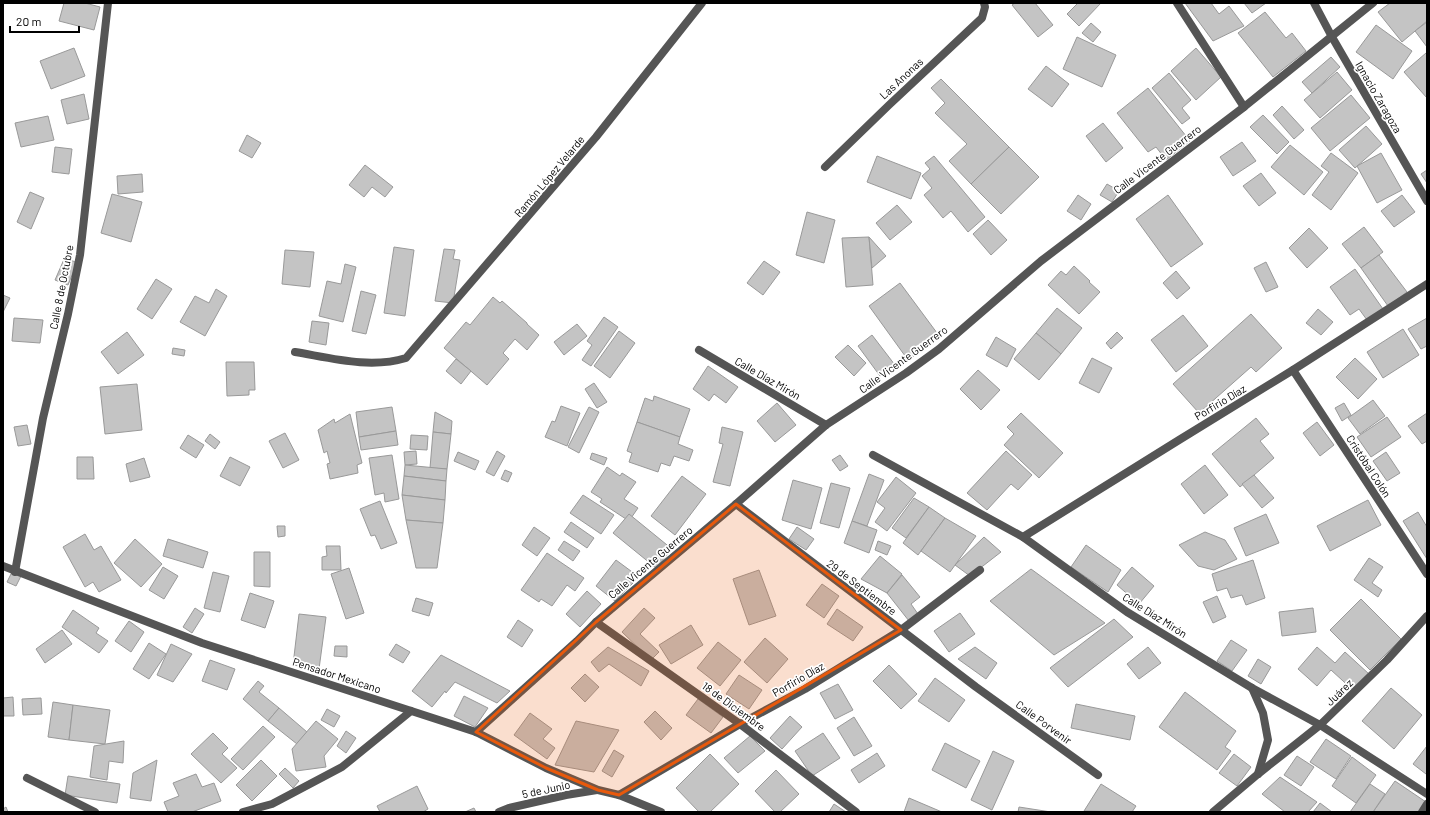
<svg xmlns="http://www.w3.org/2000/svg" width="1430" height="815" font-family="Barlow,sans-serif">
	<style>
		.building { fill: #c4c4c4; stroke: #999 }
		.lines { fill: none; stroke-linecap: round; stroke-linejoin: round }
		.street { stroke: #555; stroke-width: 8 }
		.marked { fill: #e8590c; fill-opacity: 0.2; stroke: #e8590c; stroke-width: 3; stroke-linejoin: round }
		.labels { text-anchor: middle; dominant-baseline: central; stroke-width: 3.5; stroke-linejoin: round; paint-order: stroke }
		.street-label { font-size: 11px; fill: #000; stroke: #fff }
	</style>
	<rect width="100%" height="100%" fill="#fff"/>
	<!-- building -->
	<g class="building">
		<polygon points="64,3 85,3 100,7 94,30 59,21"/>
		<polygon points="1015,3 1035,3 1053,25 1038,37 1012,5"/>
		<polygon points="1078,3 1101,3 1079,26 1067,14"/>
		<polygon points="1185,3 1211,3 1219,14 1229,6 1244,26 1213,41"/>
		<polygon points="1244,3 1266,3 1252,13"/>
		<polygon points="1390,3 1427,3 1427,21 1402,42 1378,12"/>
		<polygon points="1265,12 1286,38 1292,33 1306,51 1273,77 1238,33"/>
		<polygon points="1427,22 1427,47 1415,31"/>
		<polygon points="1091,23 1101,32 1093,42 1082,33"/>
		<polygon points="1376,25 1412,51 1393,79 1356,52"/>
		<polygon points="1077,37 1116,55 1102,87 1063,69"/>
		<polygon points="74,48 85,76 51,89 40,61"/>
		<polygon points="1196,48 1221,77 1196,100 1171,71"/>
		<polygon points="1426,53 1427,55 1427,98 1404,72"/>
		<polygon points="1331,57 1340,67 1312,93 1302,82"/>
		<polygon points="1046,66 1069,84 1052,107 1028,89"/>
		<polygon points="1337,72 1352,90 1320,118 1304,100"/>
		<polygon points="1169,73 1191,100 1182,108 1190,118 1182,124 1152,88"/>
		<polygon points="941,79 1009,147 971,184 949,161 967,144 935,113 945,103 931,88"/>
		<polygon points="1148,88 1190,141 1166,160 1156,147 1148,152 1117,113"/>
		<polygon points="84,94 89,119 67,124 61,100"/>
		<polygon points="1351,95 1370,118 1330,151 1311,128"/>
		<polygon points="1282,106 1304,130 1294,139 1273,115"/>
		<polygon points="1263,115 1289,142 1277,154 1250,127"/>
		<polygon points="48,116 54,140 21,147 15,123"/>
		<polygon points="1103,123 1123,148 1106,162 1086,136"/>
		<polygon points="1366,126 1382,144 1355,168 1339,150"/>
		<polygon points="247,135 261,143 252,158 239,151"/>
		<polygon points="1242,142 1256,161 1233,176 1220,157"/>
		<polygon points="1290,145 1323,172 1304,195 1271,167"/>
		<polygon points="55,147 72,149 69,174 52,172"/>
		<polygon points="1009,147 1039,177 1001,214 971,184"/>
		<polygon points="1331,153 1358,173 1331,210 1312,195 1329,172 1321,166"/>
		<polygon points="1381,153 1402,190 1377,203 1357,166"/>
		<polygon points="877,156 921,173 911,199 867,182"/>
		<polygon points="934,156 985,217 968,232 951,211 943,218 924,195 932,188 922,176 930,169 925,163"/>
		<polygon points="365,165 393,187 385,197 372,187 364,197 349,185"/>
		<polygon points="1427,170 1427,183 1421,174"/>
		<polygon points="1261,173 1276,193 1259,206 1243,186"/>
		<polygon points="142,174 143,192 118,194 117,176"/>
		<polygon points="1107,184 1119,191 1112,202 1100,195"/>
		<polygon points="30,192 44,198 31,229 17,222"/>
		<polygon points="112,194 142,202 131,242 101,233"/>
		<polygon points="1078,195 1091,204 1081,220 1067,211"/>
		<polygon points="1168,195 1203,244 1171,267 1136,219"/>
		<polygon points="1402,195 1415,212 1394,227 1381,211"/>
		<polygon points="897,205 912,222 890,240 876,223"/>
		<polygon points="807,212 835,220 824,263 796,255"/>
		<polygon points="988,220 1007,240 991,255 973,234"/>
		<polygon points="1364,227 1383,252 1361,268 1342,244"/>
		<polygon points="1309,228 1328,248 1307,268 1289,248"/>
		<polygon points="869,237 873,285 846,287 842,238"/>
		<polygon points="869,237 886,256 872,268"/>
		<polygon points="394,247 414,250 405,316 384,313"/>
		<polygon points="444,249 455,250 453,259 460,260 453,303 435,301"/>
		<polygon points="285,250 314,252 310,287 282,284"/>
		<polygon points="1379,255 1407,292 1388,306 1361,268"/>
		<polygon points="65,257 77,263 68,285 55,280"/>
		<polygon points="764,261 780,272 763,295 747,283"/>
		<polygon points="1266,262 1278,287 1266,292 1254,268"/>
		<polygon points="345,264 356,267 343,322 319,316 327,281 341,284"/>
		<polygon points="1074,266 1090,281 1089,282 1100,292 1079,314 1048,285 1061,271 1066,275"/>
		<polygon points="1355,269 1383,309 1367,320 1359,309 1350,315 1330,287"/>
		<polygon points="1176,271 1190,288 1177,299 1163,283"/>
		<polygon points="156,279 172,289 152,319 137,309"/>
		<polygon points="900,283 940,337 908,360 869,306"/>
		<polygon points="216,289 227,296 205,336 180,322 195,296 209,303"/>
		<polygon points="361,291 376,295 366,334 352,331"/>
		<polygon points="3,295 10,298 3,312"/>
		<polygon points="493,297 500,303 502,301 527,323 527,324 539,335 527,350 515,339 503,353 509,359 487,385 444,348 466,322 470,325"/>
		<polygon points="1057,308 1082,328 1061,354 1036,333"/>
		<polygon points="1318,309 1333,322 1321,335 1306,323"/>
		<polygon points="1251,314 1282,348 1256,372 1251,367 1199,413 1173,384"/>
		<polygon points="1183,315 1208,346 1176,372 1151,340"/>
		<polygon points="604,317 618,327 591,366 582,360 592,345 587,341"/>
		<polygon points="14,318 43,320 40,343 12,341"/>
		<polygon points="1427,318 1427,346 1421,349 1408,329"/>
		<polygon points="312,321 329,323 326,345 309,342"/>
		<polygon points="577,324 587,336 564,355 554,342"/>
		<polygon points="1403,329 1419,355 1383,378 1367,352"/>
		<polygon points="619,331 635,343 610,378 594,366"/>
		<polygon points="127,332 144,355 118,374 101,352"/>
		<polygon points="1117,332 1123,338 1111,349 1106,343"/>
		<polygon points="1036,333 1061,354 1039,380 1014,359"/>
		<polygon points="872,335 895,365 880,376 858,346"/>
		<polygon points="996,337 1016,349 1007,367 986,355"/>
		<polygon points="848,345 866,363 854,376 835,357"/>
		<polygon points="173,348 185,350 184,356 172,354"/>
		<polygon points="1092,358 1112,368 1099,393 1079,383"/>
		<polygon points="1355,358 1377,379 1358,399 1336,377"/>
		<polygon points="456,359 471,371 461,384 446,371"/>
		<polygon points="226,362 254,362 255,390 249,390 249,395 227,396"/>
		<polygon points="708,366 738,387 726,403 714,394 709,401 693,389"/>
		<polygon points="978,370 1000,390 981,410 960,389"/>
		<polygon points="594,383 607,402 597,408 585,389"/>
		<polygon points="137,384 142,430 105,434 100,387"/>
		<polygon points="654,396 690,409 680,437 637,422 645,398 653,401"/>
		<polygon points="1373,400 1385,416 1360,434 1348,418"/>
		<polygon points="777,403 796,425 775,442 757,421"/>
		<polygon points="1344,403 1351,415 1342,421 1335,408"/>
		<polygon points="561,406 580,413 567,446 545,437 552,421 555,422"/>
		<polygon points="392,407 396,431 359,437 356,412"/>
		<polygon points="589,407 599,412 579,453 568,447"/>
		<polygon points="435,412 452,421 451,434 433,432"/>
		<polygon points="1021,413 1063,453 1039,478 1004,445 1014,434 1007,427"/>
		<polygon points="1427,413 1427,441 1422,444 1408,426"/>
		<polygon points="350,414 362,463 357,465 358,473 330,479 327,464 330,463 327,451 324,453 318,430 334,419 335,423"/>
		<polygon points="1387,417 1401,437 1371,457 1357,437"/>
		<polygon points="1256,418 1269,434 1260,441 1274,458 1240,487 1212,454"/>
		<polygon points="637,422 680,437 678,444 693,450 689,461 674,456 670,466 661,463 658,472 629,462 632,453 627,451"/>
		<polygon points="1317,422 1334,445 1320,456 1303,433"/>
		<polygon points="27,425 31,444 18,446 14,427"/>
		<polygon points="722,427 743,432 730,486 713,482 723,444 719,443"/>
		<polygon points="396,431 398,445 361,450 359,437"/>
		<polygon points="433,432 451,434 447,469 430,468"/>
		<polygon points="285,433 299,460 283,468 269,441"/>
		<polygon points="210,434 220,442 215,449 205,441"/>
		<polygon points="188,435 204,445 196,458 180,448"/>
		<polygon points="411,435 428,436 427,450 410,449"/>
		<polygon points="416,451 417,464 405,465 404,452"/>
		<polygon points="497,451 505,456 494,476 486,472"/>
		<polygon points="1006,451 1032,475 1018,490 1011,484 987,510 967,493"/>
		<polygon points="458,452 479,461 475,470 454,461"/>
		<polygon points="1386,452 1400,473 1387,481 1373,461"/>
		<polygon points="592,453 607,458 604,465 590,459"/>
		<polygon points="392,455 399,499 385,502 384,493 375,495 369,458"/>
		<polygon points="840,455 848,466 840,471 832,460"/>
		<polygon points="77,457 93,457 94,479 77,479"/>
		<polygon points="230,457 250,467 240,486 220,476"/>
		<polygon points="144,458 150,477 130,482 126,464"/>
		<polygon points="405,465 447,469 446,481 404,476"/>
		<polygon points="1205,465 1228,495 1204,514 1181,484"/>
		<polygon points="607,467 620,476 622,473 636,482 624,499 638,508 629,521 600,502 602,499 591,492"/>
		<polygon points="505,470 512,473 508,482 501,479"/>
		<polygon points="869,474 884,480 867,526 852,521"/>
		<polygon points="1254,475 1274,498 1262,508 1242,484"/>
		<polygon points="404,476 446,481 445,500 402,495"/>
		<polygon points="682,476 706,494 675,535 651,516"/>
		<polygon points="896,477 916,493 887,531 875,522 885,508 877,502"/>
		<polygon points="793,480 822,488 811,529 782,520"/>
		<polygon points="831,483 850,488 839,528 820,523"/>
		<polygon points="402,495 445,500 443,523 406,520"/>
		<polygon points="583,495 614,515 601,534 570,513"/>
		<polygon points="914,498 929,507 906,538 892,528"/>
		<polygon points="1368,500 1381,525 1330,551 1317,526"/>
		<polygon points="380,501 397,543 381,549 375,535 371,536 360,509"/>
		<polygon points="929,507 945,518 918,555 903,543"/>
		<polygon points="1418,512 1427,527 1427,559 1403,521"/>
		<polygon points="629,514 672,549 656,568 613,533"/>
		<polygon points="1266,514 1279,543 1246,556 1234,528"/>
		<polygon points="945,518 976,536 950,572 921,551"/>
		<polygon points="406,520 443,523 437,568 416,568"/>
		<polygon points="852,521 877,530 869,553 844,543"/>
		<polygon points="571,522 594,538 587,548 564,532"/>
		<polygon points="277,526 285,526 285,536 278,537"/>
		<polygon points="534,527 550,538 537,556 522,545"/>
		<polygon points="797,527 814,539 806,550 789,539"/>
		<polygon points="1205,532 1225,540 1237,559 1214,570 1198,566 1179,545"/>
		<polygon points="85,534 94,550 101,546 121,580 99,592 93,582 85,587 63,547"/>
		<polygon points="984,537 1001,552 970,576 955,565"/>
		<polygon points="135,539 162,564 141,587 114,563"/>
		<polygon points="168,539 208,552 203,568 163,556"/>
		<polygon points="564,541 580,551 573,561 558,550"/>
		<polygon points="878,541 891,546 887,555 875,550"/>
		<polygon points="1086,545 1121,570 1108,592 1071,567"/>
		<polygon points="326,546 340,546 341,570 322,570 322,557 327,556"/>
		<polygon points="254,552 270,552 270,587 254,586"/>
		<polygon points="547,553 584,578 575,591 567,585 552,606 541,599 539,602 521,590"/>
		<polygon points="880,556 902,574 887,593 861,579"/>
		<polygon points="1369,558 1383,567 1372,583 1382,590 1378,597 1354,580"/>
		<polygon points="616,560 639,577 615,601 596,586"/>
		<polygon points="1253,560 1265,598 1246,605 1242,595 1231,598 1227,588 1217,591 1212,574"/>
		<polygon points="163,567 178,576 164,599 149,590"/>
		<polygon points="1132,567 1154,586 1139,604 1117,585"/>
		<polygon points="349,568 364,613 346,619 331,574"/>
		<polygon points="1031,569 1105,623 1054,655 990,601"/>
		<polygon points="759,570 776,616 749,625 733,579"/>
		<polygon points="12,572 21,576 16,586 7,582"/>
		<polygon points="213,572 229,576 220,612 204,608"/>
		<polygon points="902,575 920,597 911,604 918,614 909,621 887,593"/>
		<polygon points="822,584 839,596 824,618 806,605"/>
		<polygon points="587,591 601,604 580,627 566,614"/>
		<polygon points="250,593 274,601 265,628 241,620"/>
		<polygon points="1217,596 1226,617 1213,623 1203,602"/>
		<polygon points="416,598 433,603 429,616 412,611"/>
		<polygon points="1361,599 1401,639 1370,670 1330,630"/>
		<polygon points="195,608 204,614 192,633 183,627"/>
		<polygon points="644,608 655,618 640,634 659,652 651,660 622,632"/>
		<polygon points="1313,608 1316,632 1282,636 1279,612"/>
		<polygon points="837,609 863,627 853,641 827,624"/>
		<polygon points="73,610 99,628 96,633 108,641 99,653 62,627"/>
		<polygon points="960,613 975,634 949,652 934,631"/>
		<polygon points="299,614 326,617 319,669 293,665"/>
		<polygon points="1114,619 1133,637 1068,687 1050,668"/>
		<polygon points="518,620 533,630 522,647 507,637"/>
		<polygon points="129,621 144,632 131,652 115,641"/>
		<polygon points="691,625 703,645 671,664 659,645"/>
		<polygon points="62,630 72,644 45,663 36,649"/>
		<polygon points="765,638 788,659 767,683 744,662"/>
		<polygon points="1231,640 1247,650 1232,671 1217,661"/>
		<polygon points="718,642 741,660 720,686 697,668"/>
		<polygon points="149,643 166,654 149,679 133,669"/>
		<polygon points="171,644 192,654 173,682 157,675"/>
		<polygon points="396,644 410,652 403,663 389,655"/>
		<polygon points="335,646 347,646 347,657 334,656"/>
		<polygon points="608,647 649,671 641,686 609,664 599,672 591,662"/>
		<polygon points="975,647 997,663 986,679 958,659"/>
		<polygon points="1148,647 1161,663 1139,679 1127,664"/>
		<polygon points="1317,647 1335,663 1345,652 1369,674 1354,691 1331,670 1317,686 1298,669"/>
		<polygon points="441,655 510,691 497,703 455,682 446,693 445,691 432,707 412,691"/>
		<polygon points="1258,659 1271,667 1261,684 1248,676"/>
		<polygon points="210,660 235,669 227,690 202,681"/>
		<polygon points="889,665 917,694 901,709 873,681"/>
		<polygon points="585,674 599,687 585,702 571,688"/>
		<polygon points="739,675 762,690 749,709 726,694"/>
		<polygon points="935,678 965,700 949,722 918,701"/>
		<polygon points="258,681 264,686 259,692 279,708 268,721 243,699"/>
		<polygon points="838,684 853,710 835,719 820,693"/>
		<polygon points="1391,688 1422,715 1394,749 1362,721"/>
		<polygon points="1185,692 1236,731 1225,747 1231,751 1217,770 1159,727"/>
		<polygon points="464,696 488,708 475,727 454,716"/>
		<polygon points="13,697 14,716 3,716 3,698"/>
		<polygon points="41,698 42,714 23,715 22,699"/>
		<polygon points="698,699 723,717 711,733 686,715"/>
		<polygon points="53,702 73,705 69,740 48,737"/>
		<polygon points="1076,704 1135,716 1130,740 1071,728"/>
		<polygon points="73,705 110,710 105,744 69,740"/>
		<polygon points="279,708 307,732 297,744 268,721"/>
		<polygon points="327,709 340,716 334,727 321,720"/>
		<polygon points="655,711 672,728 661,740 644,722"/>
		<polygon points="530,713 552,729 543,739 555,748 547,759 514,735"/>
		<polygon points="790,716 802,727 782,749 770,738"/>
		<polygon points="854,717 872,746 854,756 837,728"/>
		<polygon points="316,721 338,739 324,756 326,767 296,771 292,749"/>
		<polygon points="576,721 619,730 594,772 555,765"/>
		<polygon points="263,726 275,737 243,770 231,759"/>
		<polygon points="346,731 356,738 346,753 337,746"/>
		<polygon points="213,733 228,748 222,754 237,768 221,783 191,754"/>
		<polygon points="823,733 840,758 812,776 795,751"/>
		<polygon points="750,736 765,751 738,773 724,758"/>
		<polygon points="1326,739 1351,756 1336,779 1310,762"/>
		<polygon points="124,741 123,763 109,761 107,780 90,777 94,746"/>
		<polygon points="945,743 980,761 966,788 932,770"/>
		<polygon points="1427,746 1427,772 1426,774 1413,764"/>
		<polygon points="614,750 624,756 612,777 602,771"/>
		<polygon points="993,751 1014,761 992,810 971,800"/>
		<polygon points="877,753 885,766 859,783 851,770"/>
		<polygon points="710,754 739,784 710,812 699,812 676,788"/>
		<polygon points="1234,754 1251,767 1237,786 1219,773"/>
		<polygon points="1297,756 1314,767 1301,786 1284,775"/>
		<polygon points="1352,757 1376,775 1356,803 1332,786"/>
		<polygon points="157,760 151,801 130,798 133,773"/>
		<polygon points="261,760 277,776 252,801 236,785"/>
		<polygon points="285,768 299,781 293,788 279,774"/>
		<polygon points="776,770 799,794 780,812 775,812 755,791"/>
		<polygon points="196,774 202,787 214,783 221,801 192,812 168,812 164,802 179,796 173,783"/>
		<polygon points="68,776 120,784 117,803 65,795"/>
		<polygon points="1280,777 1317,802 1308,812 1285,812 1262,794"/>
		<polygon points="1395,781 1426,802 1419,812 1373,812"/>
		<polygon points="1101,784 1136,806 1132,812 1084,811"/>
		<polygon points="1370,784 1385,794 1373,812 1350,812"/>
		<polygon points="417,786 428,809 423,812 380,812 377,806"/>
		<polygon points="909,798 942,812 904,812"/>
		<polygon points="1320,803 1332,812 1313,812"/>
		<polygon points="834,804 846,812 829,812"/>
		<polygon points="6,807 8,812 3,812 3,809"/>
		<polygon points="1019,807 1051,812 1018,812"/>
		<polygon points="474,808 476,812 465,812"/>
	</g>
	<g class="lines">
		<!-- street -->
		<g class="street">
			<polyline points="1177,3 1244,107"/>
			<polyline points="1314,3 1332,37 1427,201"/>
			<polyline points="825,167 889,105 982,18 985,7 984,3"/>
			<polyline points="699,350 826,425"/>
			<path d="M295 352C331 358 370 369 406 358L596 137 702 3"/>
			<polyline points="1293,370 1427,574"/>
			<polyline points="873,455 1023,537 1127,612 1252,688 1320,725 1427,794"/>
			<polyline points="736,504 976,687 1098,775"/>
			<polyline points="1023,537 1179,440 1293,370 1427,284"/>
			<polyline points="3,566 202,643 476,732 546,768 598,790 619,795 661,812"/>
			<polyline points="15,572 43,418 68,314 80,255 108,3"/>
			<polyline points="596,622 740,724 856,812"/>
			<polyline points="1252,688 1263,713 1268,740 1258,774"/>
			<polyline points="476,732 577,641 596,622 736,504 826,425 906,373 939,349 1041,261 1244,107 1373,3"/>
			<polyline points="27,778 95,812"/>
			<polyline points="619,795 740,724 805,689 901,630 980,570"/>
			<polyline points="243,812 272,804 342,767 411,711"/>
			<polyline points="499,812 509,808 566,795 597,790"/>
			<polyline points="1213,812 1258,774 1320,725 1387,660 1427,616"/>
			<polyline points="1422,812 1427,804"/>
		</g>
	</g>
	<!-- marked area -->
	<path class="marked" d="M736 504 901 630 619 795 598 790 546 768 476 732 596 622Z"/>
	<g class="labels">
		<!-- street labels -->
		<g class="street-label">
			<text transform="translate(901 78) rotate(-43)">Las Anonas</text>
			<text transform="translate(1379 97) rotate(60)">Ignacio Zaragoza</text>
			<text transform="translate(1157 159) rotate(-37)">Calle Vicente Guerrero</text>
			<text transform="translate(549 176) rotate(-50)">Ramón López Velarde</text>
			<text transform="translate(61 287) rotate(-79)">Calle 8 de Octubre</text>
			<text transform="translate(903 359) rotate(-36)">Calle Vicente Guerrero</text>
			<text transform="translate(768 378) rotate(30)">Calle Díaz Mirón</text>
			<text transform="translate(1220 402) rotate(-31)">Porfirio Díaz</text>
			<text transform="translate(1369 466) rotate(57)">Cristóbal Colón</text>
			<text transform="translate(650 562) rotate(-40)">Calle Vicente Guerrero</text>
			<text transform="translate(862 587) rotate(37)">29 de Septiembre</text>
			<text transform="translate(1155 615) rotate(32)">Calle Díaz Mirón</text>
			<text transform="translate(337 675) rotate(18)">Pensador Mexicano</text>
			<text transform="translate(798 679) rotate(-30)">Porfirio Díaz</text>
			<text transform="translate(1339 692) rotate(-44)">Juárez</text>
			<text transform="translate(734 706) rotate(36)">18 de Diciembre</text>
			<text transform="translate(1044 722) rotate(36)">Calle Porvenir</text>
			<text transform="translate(546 789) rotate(-12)">5 de Junio</text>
		</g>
	</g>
	<!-- border -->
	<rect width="1430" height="815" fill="none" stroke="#000000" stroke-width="8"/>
	<!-- scale -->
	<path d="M10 26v6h69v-6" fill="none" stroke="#000000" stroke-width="2"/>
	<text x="16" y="26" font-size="12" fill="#000000" stroke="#ffffff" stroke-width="3" paint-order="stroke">20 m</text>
</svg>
